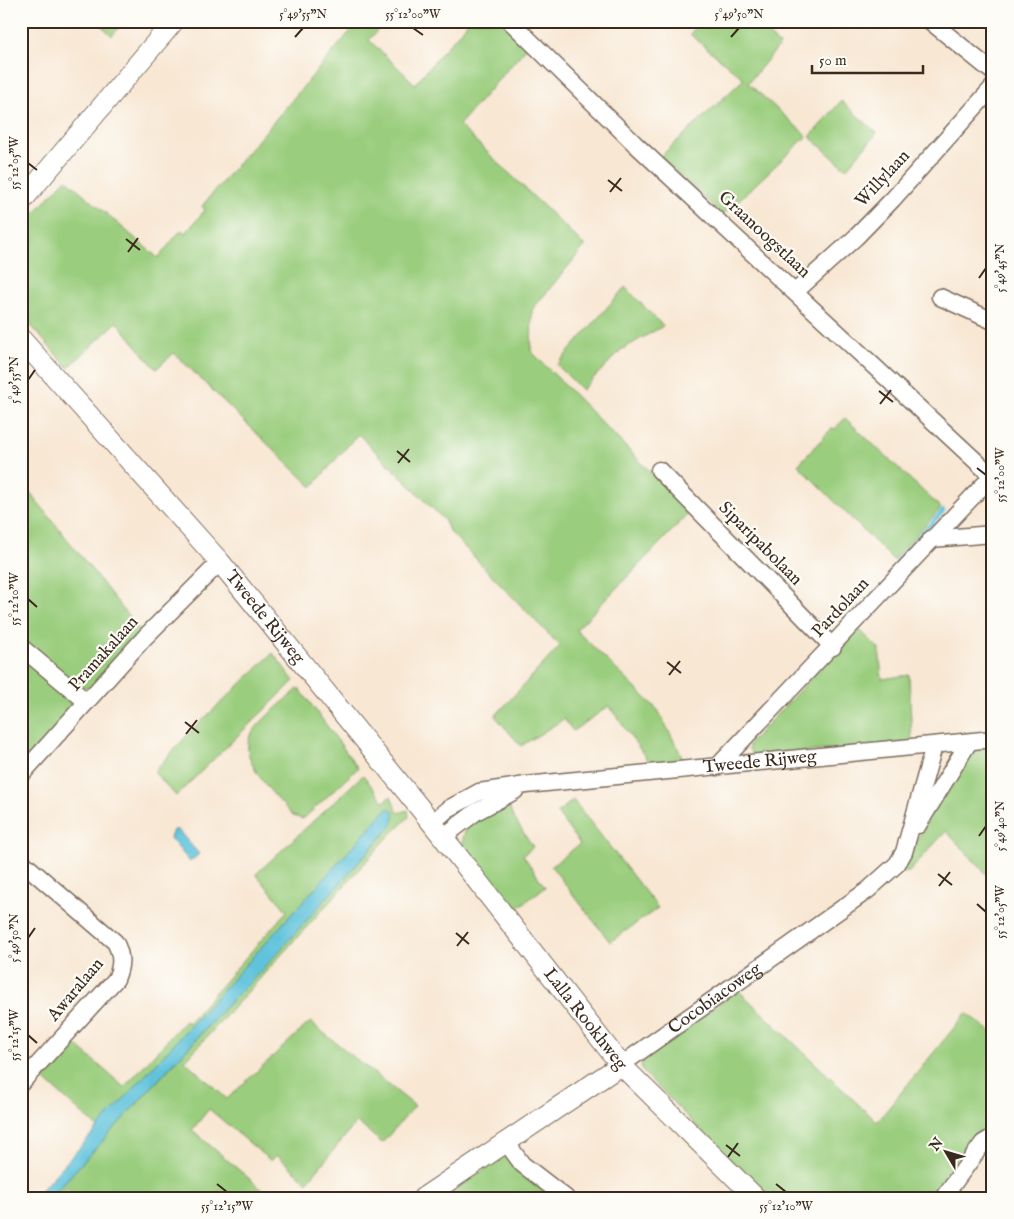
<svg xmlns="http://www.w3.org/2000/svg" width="1014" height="1219" font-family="'IM FELL English',serif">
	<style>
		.green { fill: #9acd7d; stroke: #6a7c4e }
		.water { fill: #5fc3dc; stroke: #4d767d }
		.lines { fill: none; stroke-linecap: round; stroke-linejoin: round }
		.stream { stroke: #5fc3dc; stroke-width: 4.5 }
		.minor-casing { stroke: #7d6c5d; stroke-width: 19 }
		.tertiary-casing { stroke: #7d6c5d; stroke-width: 22 }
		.minor { stroke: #fff; stroke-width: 16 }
		.tertiary { stroke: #fff; stroke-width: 20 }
		.ticks { fill: none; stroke: #3b2a1e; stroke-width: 2 }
		.labels { text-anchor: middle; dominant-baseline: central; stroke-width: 4.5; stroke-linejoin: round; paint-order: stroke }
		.street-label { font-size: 18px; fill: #3b2a1e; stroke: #fdfcf7 }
		.neatline { fill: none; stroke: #3b2a1e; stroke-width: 2 }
		.ticks-label { font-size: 12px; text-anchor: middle; fill: #3b2a1e }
	</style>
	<rect width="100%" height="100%" fill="#fdfcf7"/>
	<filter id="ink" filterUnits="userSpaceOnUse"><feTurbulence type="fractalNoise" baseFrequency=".02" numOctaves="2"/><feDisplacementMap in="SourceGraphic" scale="10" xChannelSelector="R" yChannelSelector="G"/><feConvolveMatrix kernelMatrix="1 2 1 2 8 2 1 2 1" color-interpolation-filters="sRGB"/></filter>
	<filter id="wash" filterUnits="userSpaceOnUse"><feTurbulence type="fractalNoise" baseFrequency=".0096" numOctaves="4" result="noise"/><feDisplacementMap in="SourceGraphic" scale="20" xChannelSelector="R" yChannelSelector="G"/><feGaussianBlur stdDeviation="1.12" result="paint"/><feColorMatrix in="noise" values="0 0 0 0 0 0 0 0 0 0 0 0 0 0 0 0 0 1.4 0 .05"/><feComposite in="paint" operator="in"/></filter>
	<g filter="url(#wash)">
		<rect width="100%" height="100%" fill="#f8e7d3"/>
		<!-- green -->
		<g class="green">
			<polygon points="97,21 124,21 112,36"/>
			<polygon points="348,21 386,21 369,40 415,84 469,21 503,21 528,46 459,125 585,246 532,310 531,351 690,512 576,630 658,710 686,764 652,766 609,706 573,731 564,719 521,746 495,716 560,646 449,531 445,521 358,434 312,487 174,353 156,369 117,322 68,368 21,314 21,227 66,179 158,258 181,230 186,233 205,210 202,206 354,27"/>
			<polygon points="701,21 752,21 780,45 748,83 807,136 723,215 660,157 744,79 690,34"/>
			<polygon points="841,101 877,133 846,169 810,137"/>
			<polygon points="625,287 663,326 621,350 582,390 557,365"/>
			<polygon points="845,418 941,508 893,560 798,465 832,428 835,429"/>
			<path d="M21 481 142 633 92 688C71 689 38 653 21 639Z"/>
			<polygon points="858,628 879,649 882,679 909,675 912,744 754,756 749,749 749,744"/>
			<polygon points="21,653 68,693 71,706 70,712 21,769"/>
			<polygon points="273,653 294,681 176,796 154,772 190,732"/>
			<path d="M299 688 358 768 303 819 293 816C278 798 234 759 252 733 264 716 284 702 299 688Z"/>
			<path d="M993 746V881L946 831 909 872 904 873 903 869C915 844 956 761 978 748 982 746 988 747 993 746Z"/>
			<polygon points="363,775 384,802 391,796 398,813 408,810 409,817 391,834 185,1061 227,1099 310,1022 415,1106 382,1143 357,1122 307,1182 277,1155 271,1161 209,1109 192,1130 272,1198 75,1198 74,1194 67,1188 58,1198 50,1198 385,834 387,809 98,1128 38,1074 69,1039 124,1087 185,1021 188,1023 287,911 256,874"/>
			<polygon points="573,800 658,908 610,942 551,866 580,844 557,813"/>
			<path d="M508 803 512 815 533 847 523 855 545 887 511 913 464 850C456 822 488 814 508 803Z"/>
			<polygon points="738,990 877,1122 966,1013 993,1033 993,1129 935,1198 768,1198 643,1072 641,1065 644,1058"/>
			<polygon points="502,1157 508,1157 559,1198 443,1198"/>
		</g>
		<!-- water -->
		<g class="water">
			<polygon points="387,809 391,809 395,814 392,825 262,970 228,1004 50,1198 34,1198"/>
			<polygon points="173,830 178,830 199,854 190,862 170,838"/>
		</g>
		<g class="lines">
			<!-- stream -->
			<polyline class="stream" points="897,561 943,511"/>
		</g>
	</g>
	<g filter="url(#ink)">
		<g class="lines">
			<defs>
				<g id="minor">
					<polyline points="510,21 635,144 992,476"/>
					<polyline points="930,21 993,72"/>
					<polyline points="795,292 856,237 893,199 993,87"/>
					<polyline points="940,297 993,321"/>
					<polyline points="659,470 833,647"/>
					<polyline points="931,539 993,534"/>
					<polyline points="21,647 87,702"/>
					<polyline points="717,767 993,475"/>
					<polyline points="21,775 145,637 220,562"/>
					<path id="s1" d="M432 823 448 809 479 792 526 785 993 739"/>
					<polyline points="918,825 969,742"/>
					<polyline points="443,837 476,812 515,791"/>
					<path d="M21 861 115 942C122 955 122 965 116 979L21 1083"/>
					<path id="s2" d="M621 1065 868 890 897 864 904 852 934 746"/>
					<polyline points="506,1142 522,1164 566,1198"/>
					<polyline points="943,1198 983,1143 993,1137"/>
				</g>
				<g id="tertiary">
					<polyline points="21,202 174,21"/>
					<path id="s3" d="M21 339 220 562 432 823 621 1065 756 1198"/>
					<polyline points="423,1198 621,1065"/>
				</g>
			</defs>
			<!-- minor casing -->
			<use href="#minor" class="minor-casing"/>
			<!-- tertiary casing -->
			<use href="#tertiary" class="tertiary-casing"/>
			<!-- minor -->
			<use href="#minor" class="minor"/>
			<!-- tertiary -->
			<use href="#tertiary" class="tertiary"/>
		</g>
	</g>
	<!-- ticks -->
	<path class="ticks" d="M413 28 423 35M295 37 303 28M731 37 739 28M28 163 37 170M608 180 622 191M610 192 621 178M126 239 140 250M128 252 138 238M979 278 986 268M28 380 35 370M879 391 893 402M880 404 891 390M397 451 410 462M398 463 409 449M977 468 986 475M28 599 37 607M667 662 681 673M669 675 680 661M185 722 199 733M186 734 197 720M979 836 986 826M938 874 952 885M939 886 950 872M977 904 986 912M456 933 469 944M28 938 35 928M457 946 468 932M28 1035 37 1043M726 1145 740 1156M728 1157 738 1143M217 1184 227 1192M776 1184 786 1192"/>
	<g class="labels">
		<!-- street labels -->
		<g class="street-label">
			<text transform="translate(883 179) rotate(-47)">Willylaan</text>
			<text transform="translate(764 235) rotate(43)">Graanoogstlaan</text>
			<text transform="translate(760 544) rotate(45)">Siparipabolaan</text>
			<text transform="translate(841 608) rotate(-47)">Pardolaan</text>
			<text stroke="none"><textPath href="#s3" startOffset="370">Tweede Rijweg</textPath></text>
			<text transform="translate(104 654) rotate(-48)">Pramakalaan</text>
			<text stroke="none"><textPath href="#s1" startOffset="339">Tweede Rijweg</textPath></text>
			<text transform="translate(76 990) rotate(-50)">Awaralaan</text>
			<text stroke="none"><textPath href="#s2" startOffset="115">Cocobiacoweg</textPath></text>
			<text stroke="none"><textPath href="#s3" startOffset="884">Lalla Rookhweg</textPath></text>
		</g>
	</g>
	<!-- margin -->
	<rect width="1014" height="1219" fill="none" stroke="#fdfcf7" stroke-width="55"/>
	<!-- north arrow -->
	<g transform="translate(946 1152) rotate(308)" stroke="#fdfcf7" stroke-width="4" paint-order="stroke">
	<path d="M0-4L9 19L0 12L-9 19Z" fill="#3b2a1e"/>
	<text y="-8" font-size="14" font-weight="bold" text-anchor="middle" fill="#3b2a1e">N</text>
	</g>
	<!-- scale -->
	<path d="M812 65v8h111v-8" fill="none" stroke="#3b2a1e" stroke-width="2.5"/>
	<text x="819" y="65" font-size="15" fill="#3b2a1e" stroke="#fdfcf7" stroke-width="4" paint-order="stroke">50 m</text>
	<rect x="28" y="28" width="958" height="1164" class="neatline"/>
	<g class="ticks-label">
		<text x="303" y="18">5°49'55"N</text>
		<text x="413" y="18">55°12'00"W</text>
		<text x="739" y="18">5°49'50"N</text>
		<text transform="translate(14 163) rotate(-90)" y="4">55°12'05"W</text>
		<text transform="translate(1000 268) rotate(-90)" y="4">5°49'45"N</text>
		<text transform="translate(14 380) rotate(-90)" y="4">5°49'55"N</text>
		<text transform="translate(1000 475) rotate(-90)" y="4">55°12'00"W</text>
		<text transform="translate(14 599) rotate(-90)" y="4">55°12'10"W</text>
		<text transform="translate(1000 826) rotate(-90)" y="4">5°49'40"N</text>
		<text transform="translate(1000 912) rotate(-90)" y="4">55°12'05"W</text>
		<text transform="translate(14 938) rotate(-90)" y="4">5°49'50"N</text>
		<text transform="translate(14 1035) rotate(-90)" y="4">55°12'15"W</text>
		<text x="227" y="1210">55°12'15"W</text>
		<text x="786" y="1210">55°12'10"W</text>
	</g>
</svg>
